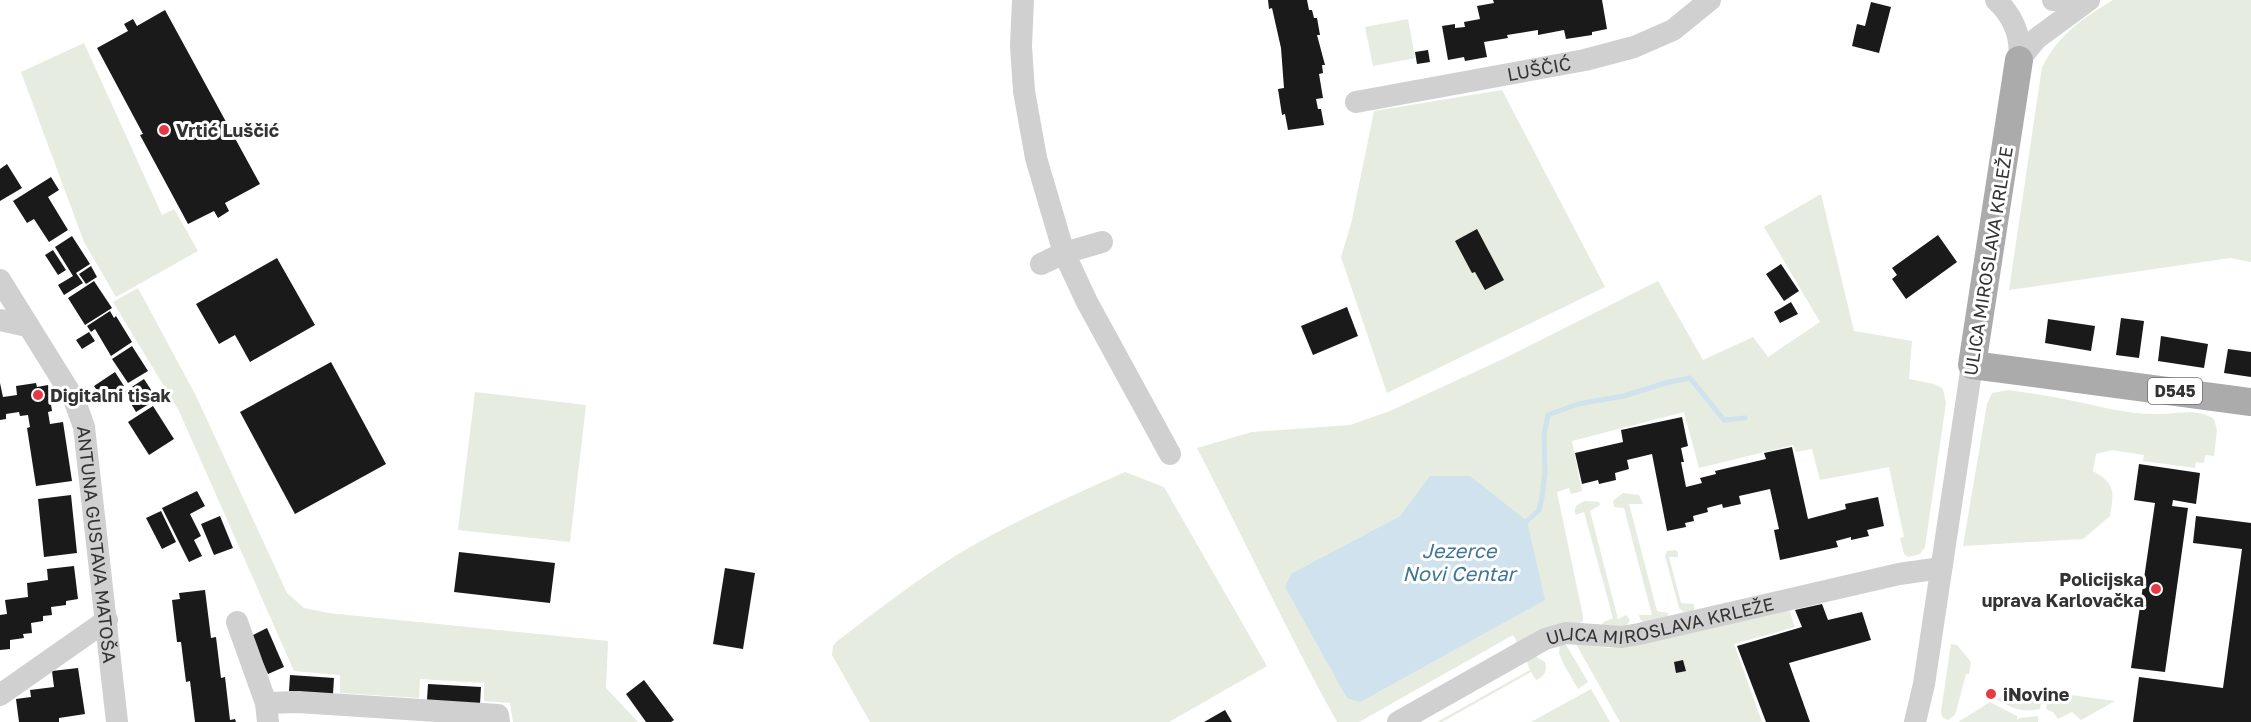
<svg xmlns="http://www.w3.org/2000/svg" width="2251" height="722" font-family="'Golos Text',sans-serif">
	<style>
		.green { fill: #e6ecdf; fill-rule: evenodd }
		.water { fill: #cfe2ee }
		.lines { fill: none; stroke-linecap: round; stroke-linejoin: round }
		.stream { stroke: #cfe2ee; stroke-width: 5 }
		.building { fill: #1a1a1a }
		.minor { stroke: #d0d0d0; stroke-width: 22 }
		.major { stroke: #ababab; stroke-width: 28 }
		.poi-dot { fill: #e63946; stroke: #fff; stroke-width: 2 }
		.labels { text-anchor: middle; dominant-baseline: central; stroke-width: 6; stroke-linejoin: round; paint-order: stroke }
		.shield { fill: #fff; stroke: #707070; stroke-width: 1.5 }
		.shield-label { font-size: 16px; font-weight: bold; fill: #333 }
		.street-label { font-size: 18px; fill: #333; stroke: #fff }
		.poi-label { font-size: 18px; font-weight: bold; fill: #333; stroke: #fff; text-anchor: start }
		.water-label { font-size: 20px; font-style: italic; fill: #3f7597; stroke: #fff }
	</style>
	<rect width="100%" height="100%" fill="#fff"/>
	<!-- green -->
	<g class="green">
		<path d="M2113 0H2251V262L2230 258 2009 290 2042 67C2060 33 2082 19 2113 0Z"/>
		<polygon points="1408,19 1415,58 1373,66 1365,27"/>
		<polygon points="84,43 162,215 174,209 198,251 116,297 84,242 21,72"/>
		<polygon points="1502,90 1605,287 1387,393 1341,257 1351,224 1374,111"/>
		<path d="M1821 194 1854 331 1912 341 1909 379 1934 384 1943 389 1946 403 1925 547 1920 554 1908 557 1904 554 1900 538 1904 537 1889 467 1820 480 1812 449 1796 452 1793 445 1699 468 1684 412 1572 441 1582 491 1571 494 1569 488 1557 492 1583 616V621L1579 624 1554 625 1518 644 1513 635 1359 722H1337C1287 632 1244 539 1197 448L1252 432 1350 425 1390 411 1503 359 1658 281 1703 360 1753 337 1768 357 1820 322 1764 227ZM1410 505 1347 698 1292 573 1400 516Z"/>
		<polygon points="138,288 196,396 287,593 304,608 328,613 608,641 606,688 638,722 513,722 510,703 484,701 484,683 420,679 419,698 340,693 340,675 294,671 179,411 113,302"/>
		<path d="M2009 390C2029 393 2049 396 2069 400 2099 406 2129 415 2160 414 2181 414 2195 408 2214 419L2217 430 2214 456 2205 455 2204 463 2196 462 2195 468 2143 461 2144 455 2112 450 2096 454 2093 471C2116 484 2114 492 2110 516L2083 539 1963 546 1987 404 1992 393Z"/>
		<polygon points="475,392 586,405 570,542 458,530"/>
		<path d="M1125 472 1164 487 1267 666 1169 722H870L832 655 833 646 836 642C877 611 916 580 960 553 1012 522 1069 497 1125 472Z"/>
		<polygon points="1623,493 1639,495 1643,504 1629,504 1657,611 1668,613 1668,618 1644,622 1640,619 1639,615 1652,615 1624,508 1614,507 1613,501"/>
		<path d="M1585 501 1599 502 1600 505 1590 511 1618 619 1626 615 1630 620 1625 628 1601 626 1604 622 1613 618 1584 512 1576 515C1572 507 1578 504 1585 501Z"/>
		<polygon points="1675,550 1678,552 1678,557 1669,557 1681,603 1694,604 1694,610 1685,613 1679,608 1665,556 1667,551"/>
		<polygon points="1787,603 1795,627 1734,644 1762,722 1620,722 1576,644 1609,648 1632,645"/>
		<polygon points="1565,643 1588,682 1578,689 1563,663 1559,653 1560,644"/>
		<polygon points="1951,644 1957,645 1971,662 1969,674 1966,674 1955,715 1948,720 1942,717 1941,711"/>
		<path d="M1535 656 1545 662C1548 671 1544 677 1536 680L1531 672 1442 722H1437L1530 670 1526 659Z"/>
		<polygon points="1591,689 1610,722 1531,722"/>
		<path d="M2020 690 2043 692 2040 709C2019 713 2013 708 1996 699Z"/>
		<polygon points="2049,692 2115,701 2081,720 2072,712 2058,719 2053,712 2046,709"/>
		<polygon points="1990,702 2017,716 2017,720 2019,718 2038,716 2038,722 1958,722"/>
	</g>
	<!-- water -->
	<polygon class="water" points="1430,476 1470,476 1527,521 1545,600 1360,702 1347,698 1285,587 1292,573 1400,516"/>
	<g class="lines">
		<!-- stream -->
		<polyline class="stream" points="1527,521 1539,510 1542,497 1545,471 1544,435 1548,415 1578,404 1624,396 1669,382 1690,378 1724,420 1745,418"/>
	</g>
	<!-- building -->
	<g class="building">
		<polygon points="1268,0 1307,0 1309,10 1312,10 1314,18 1317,18 1320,35 1317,35 1325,65 1322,65 1323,73 1319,74 1323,98 1316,99 1318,109 1321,109 1324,125 1288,130 1285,114 1282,115 1278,89 1284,88 1281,48 1272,8 1269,9"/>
		<polygon points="1493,0 1602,0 1607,29 1592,32 1592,35 1566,39 1564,30 1538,35 1538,30 1507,35 1508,38 1484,42 1487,57 1465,61 1464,57 1448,60 1442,26 1455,24 1455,28 1465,27 1464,22 1480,19 1477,6 1494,3"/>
		<polygon points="1871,2 1891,7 1879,53 1852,46 1857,24 1865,26"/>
		<polygon points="165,10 260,184 225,203 229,211 218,218 214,211 188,224 140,135 143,134 97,48 128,31 124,24 133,19 137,26"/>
		<polygon points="1428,50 1430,62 1417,64 1415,52"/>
		<polygon points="7,164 22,188 0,201 0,169"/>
		<polygon points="51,177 59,190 48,197 68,230 49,242 34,219 27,223 13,201"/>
		<polygon points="1477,229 1504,280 1485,290 1475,272 1472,273 1455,241"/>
		<polygon points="1938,235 1957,262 1906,299 1892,279 1897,275 1892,268"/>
		<polygon points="72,236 90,264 76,273 83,283 64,295 58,285 73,276 55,247"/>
		<polygon points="53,250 66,270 58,275 45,255"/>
		<polygon points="277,258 315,325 250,362 235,335 219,344 196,304"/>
		<polygon points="1781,264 1799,291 1784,301 1766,274"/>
		<polygon points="91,266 97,277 86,284 79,274"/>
		<polygon points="94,281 112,308 85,325 68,298"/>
		<polygon points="1791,302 1798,314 1780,323 1774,312"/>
		<polygon points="1347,307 1358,336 1313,355 1301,326"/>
		<polygon points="110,311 114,318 116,316 132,342 111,356 95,329 91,332 87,326"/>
		<polygon points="2121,318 2144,321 2139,358 2116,355"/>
		<polygon points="2048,319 2095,326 2091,351 2045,343"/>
		<polygon points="89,332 95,341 82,349 76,340"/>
		<polygon points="2161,336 2208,344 2204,368 2158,361"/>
		<polygon points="132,346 148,371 128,383 112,359"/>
		<polygon points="2228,349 2251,352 2251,377 2224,373"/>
		<polygon points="331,362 386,464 295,514 240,412"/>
		<polygon points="115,372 124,386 103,399 94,386"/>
		<polygon points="144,379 157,399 136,412 124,392"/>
		<polygon points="0,383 3,397 17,395 16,386 36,383 37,387 48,385 52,411 48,412 50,424 63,422 72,481 36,486 27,428 30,427 28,415 20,416 19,412 6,414 6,419 0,420"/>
		<polygon points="153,406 174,439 149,455 128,422"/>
		<polygon points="1682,417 1688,446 1681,448 1684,462 1681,462 1686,487 1702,483 1700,478 1716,474 1715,471 1766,459 1764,453 1792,447 1808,519 1846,509 1845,504 1878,497 1884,526 1867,530 1869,536 1851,540 1851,537 1836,541 1838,547 1780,560 1774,530 1779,529 1770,489 1739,496 1741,504 1723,508 1722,504 1707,508 1708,512 1693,516 1694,521 1685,523 1686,527 1667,531 1652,454 1627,460 1629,469 1615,473 1616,480 1599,484 1598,480 1582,484 1575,453 1623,442 1621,430"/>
		<polygon points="2139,464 2200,473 2196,504 2173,500 2172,506 2188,508 2165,672 2131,668 2155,503 2134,500"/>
		<polygon points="197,491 205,506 190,514 201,536 194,540 202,556 189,562 162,508"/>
		<polygon points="71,495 77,553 44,557 38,499"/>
		<polygon points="161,511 176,542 162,549 146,518"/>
		<polygon points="220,516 233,548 214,555 201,524"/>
		<polygon points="2196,516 2251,523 2251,722 2133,722 2139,677 2223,688 2242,549 2193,543"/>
		<polygon points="459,552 555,563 550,603 454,592"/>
		<polygon points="74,566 78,599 66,601 66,605 51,607 52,615 43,616 43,621 31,623 32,633 23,634 24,638 10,640 10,649 0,650 0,615 7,614 5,600 28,597 27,583 48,580 47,569"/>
		<polygon points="725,568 755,573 743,649 713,644"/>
		<polygon points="205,590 211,638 216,637 221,678 225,677 230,720 235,719 236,722 195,722 190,681 186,682 181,642 177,642 172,600 180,599 179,593"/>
		<polygon points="1822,604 1828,620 1862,612 1871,640 1789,663 1810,722 1766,722 1737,646 1802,627 1795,610"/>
		<polygon points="267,628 284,667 268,674 251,636"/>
		<polygon points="1683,660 1686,671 1676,673 1674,662"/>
		<polygon points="78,668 85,714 59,718 59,722 19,722 16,699 31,697 30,690 54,687 52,671"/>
		<polygon points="290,675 334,678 333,694 289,691"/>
		<polygon points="644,680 674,720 671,722 646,722 626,694"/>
		<polygon points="428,684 481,687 480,704 427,700"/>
		<polygon points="1225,710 1232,722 1204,722"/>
	</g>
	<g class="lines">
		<!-- minor -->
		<g class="minor">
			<polyline points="1023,0 1021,46 1024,91 1036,158 1064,253 1087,302 1170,454"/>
			<path d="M1996 0C2013 16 2022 37 2019 60"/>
			<polyline points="2053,0 2067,0"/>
			<polyline points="2019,60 2036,39 2089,0"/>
			<path id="s1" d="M1356 102 1585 60 1634 47 1673 30 1710 0"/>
			<polyline points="1041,264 1064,253 1102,242"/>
			<path id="s2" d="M0 280 74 399 84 427 117 722"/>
			<polyline points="0,320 27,326"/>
			<polyline points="237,622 266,703 268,722"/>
			<polyline points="0,695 107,620"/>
			<polyline points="266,703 298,702 498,715 499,722"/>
			<path id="s3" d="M1398 722 1545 639 1566 633 1622 637 1639 634 1899 574 1941 568"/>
			<polyline points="1915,722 1924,684 1972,365"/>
		</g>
		<!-- major -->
		<polyline class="major" points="2019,60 1972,365 2251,402"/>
	</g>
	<!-- markers -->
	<g class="poi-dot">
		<circle cx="164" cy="130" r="6"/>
		<circle cx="38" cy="395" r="6"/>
		<circle cx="2156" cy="589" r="6"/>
		<circle cx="1991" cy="694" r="6"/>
	</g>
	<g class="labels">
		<!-- shield labels -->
		<rect class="shield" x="2148" y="378" width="54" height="26" rx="4.5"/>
		<g class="shield-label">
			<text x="2175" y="391">D545</text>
		</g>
		<!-- street labels -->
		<g class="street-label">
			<text stroke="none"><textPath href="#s1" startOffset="186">LUŠČIĆ</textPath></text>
			<text transform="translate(1988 261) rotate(-81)">ULICA MIROSLAVA KRLEŽE</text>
			<text stroke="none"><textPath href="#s2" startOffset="288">ANTUNA GUSTAVA MATOŠA</textPath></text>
			<text stroke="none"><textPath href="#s3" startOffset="286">ULICA MIROSLAVA KRLEŽE</textPath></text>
		</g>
		<!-- poi labels -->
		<g class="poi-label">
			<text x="176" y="130">Vrtić Luščić</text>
			<text x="50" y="395">Digitalni tisak</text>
			<text x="2144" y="579" text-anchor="end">Policijska<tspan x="2144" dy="21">uprava Karlovačka</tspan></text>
			<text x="2003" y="694">iNovine</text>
		</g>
		<!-- water labels -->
		<g class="water-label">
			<text x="1459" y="550">Jezerce<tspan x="1459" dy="23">Novi Centar</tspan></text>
		</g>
	</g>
</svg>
